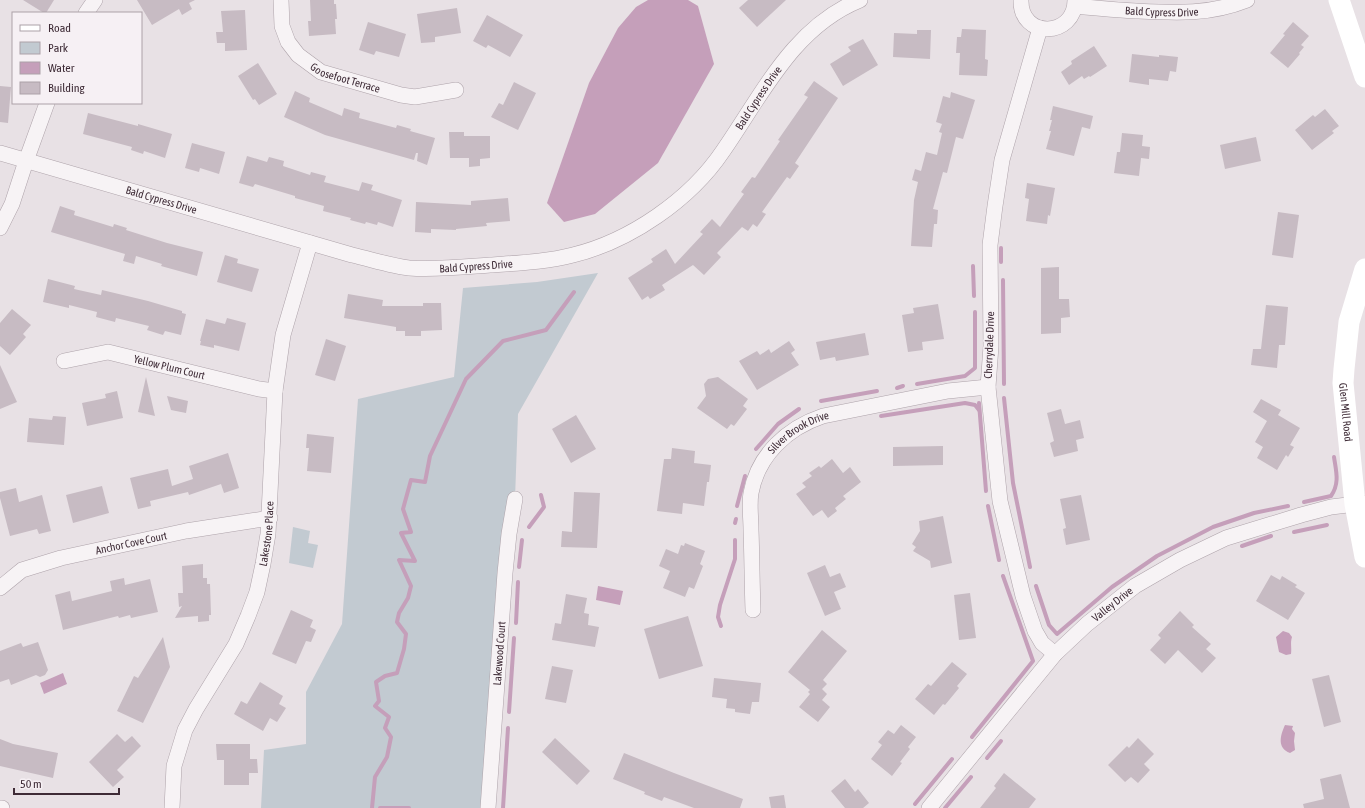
<svg xmlns="http://www.w3.org/2000/svg" width="1365" height="808" font-family="'Asap Condensed',sans-serif">
	<style>
		.green { fill: #c2cad1 }
		.water { fill: #c59fba }
		.lines { fill: none; stroke-linecap: round; stroke-linejoin: round }
		.stream { stroke: #c59fba; stroke-width: 4 }
		.building { fill: #c7bbc3 }
		.minor-casing { stroke: #aea3aa; stroke-width: 16 }
		.minor { stroke: #f7f3f5; stroke-width: 15 }
		.secondary { stroke: #fff; stroke-width: 21 }
		.labels { text-anchor: middle; dominant-baseline: central; stroke-width: 3; stroke-linejoin: round; paint-order: stroke }
		.street-label { font-size: 11px; fill: #3e2b36; stroke: #f6f0f4 }
	</style>
	<rect width="100%" height="100%" fill="#e8e1e5"/>
	<!-- green -->
	<g class="green">
		<polygon points="598,273 518,414 515,499 488,808 261,808 264,750 306,744 306,692 342,624 358,399 454,377 463,288 537,282"/>
		<polygon points="293,527 310,531 308,543 318,545 313,568 289,563"/>
	</g>
	<!-- water -->
	<g class="water">
		<polygon points="648,0 688,0 698,6 714,64 658,163 595,214 564,222 547,203 589,83 618,28 636,7"/>
		<polygon points="598,586 623,591 620,605 596,600"/>
		<path d="M1283 631 1289 633 1292 637C1290 643 1292 648 1291 654L1286 655 1279 652 1276 637Z"/>
		<polygon points="63,673 67,684 44,694 40,683"/>
		<path d="M1285 725 1293 726 1292 729 1295 733 1294 741 1295 750 1290 753C1277 748 1280 736 1285 725Z"/>
	</g>
	<g class="lines">
		<!-- stream -->
		<g class="stream">
			<polyline points="1001,262 1001,248"/>
			<polyline points="973,266 974,296"/>
			<polyline points="1003,280 1004,384"/>
			<polyline points="917,384 965,376 975,368 975,312"/>
			<polyline points="897,388 903,386"/>
			<polyline points="1004,398 1013,483 1030,567"/>
			<polyline points="821,401 877,391"/>
			<polyline points="979,403 986,491"/>
			<polyline points="881,416 965,403 975,405 979,410"/>
			<polyline points="756,449 778,424 799,409"/>
			<path d="M1304 502 1331 496C1340 483 1336 471 1334 457"/>
			<polyline points="737,506 745,476"/>
			<polyline points="988,506 999,560"/>
			<polyline points="735,523 736,519"/>
			<polyline points="529,527 544,507 541,495"/>
			<polyline points="1294,532 1327,525"/>
			<polyline points="1242,546 1271,536"/>
			<polyline points="519,567 522,540"/>
			<polyline points="1036,586 1049,625 1057,634 1112,587 1157,556 1213,527 1254,513 1288,506"/>
			<polyline points="516,623 518,582"/>
			<polyline points="721,626 718,617 720,605 735,559 735,540"/>
			<polyline points="509,712 514,638"/>
			<polyline points="972,737 1033,661 1003,576"/>
			<polyline points="987,758 1001,741"/>
			<polyline points="915,804 952,759"/>
			<polyline points="372,808 375,777 387,757 391,737 385,728 389,717 375,706 379,701 376,682 385,676 397,673 404,649 406,634 397,622 399,613 408,598 411,586 399,560 415,561 401,533 411,532 403,509 411,480 425,482 430,456 466,379 503,341 546,330 574,292"/>
			<polyline points="380,808 409,808"/>
			<polyline points="503,808 508,728"/>
			<polyline points="945,808 971,777"/>
		</g>
	</g>
	<!-- building -->
	<g class="building">
		<polygon points="23,0 54,0 46,13 44,13"/>
		<polygon points="137,0 195,0 189,3 192,9 182,15 179,9 152,25"/>
		<polygon points="310,0 334,0 334,4 336,4 337,19 335,19 336,34 309,36 308,21 311,21"/>
		<polygon points="748,0 786,0 757,27 739,8"/>
		<polygon points="457,8 461,33 435,37 435,42 421,43 417,14"/>
		<polygon points="245,10 247,50 225,51 225,43 217,43 216,32 223,32 221,11"/>
		<polygon points="487,15 523,35 510,57 488,45 486,48 473,41"/>
		<polygon points="368,22 406,34 399,57 376,51 374,55 359,50"/>
		<polygon points="1293,22 1309,36 1301,45 1304,47 1299,53 1300,54 1288,68 1270,53 1285,35 1283,34"/>
		<polygon points="962,29 986,30 985,59 988,60 987,76 959,75 960,53 956,53 957,37 961,37"/>
		<polygon points="917,30 931,30 930,59 893,57 894,33 917,34"/>
		<polygon points="863,39 878,65 843,86 830,64 851,51 848,47"/>
		<polygon points="1094,46 1107,66 1090,77 1089,76 1084,79 1082,76 1069,85 1061,72 1072,64 1071,61"/>
		<polygon points="1132,54 1159,57 1159,55 1178,57 1176,72 1170,71 1168,81 1149,79 1149,85 1129,82"/>
		<polygon points="258,63 277,94 259,105 255,99 253,100 238,76"/>
		<polygon points="814,81 838,98 795,163 799,166 790,179 787,177 762,212 766,214 757,227 753,224 748,231 742,227 717,253 721,257 704,275 693,265 662,285 665,290 650,299 648,296 642,300 628,278 653,262 651,259 666,249 675,264 703,234 700,232 712,219 720,227 744,194 741,192 752,177 755,178 780,141 778,140 808,97 804,95"/>
		<polygon points="514,82 536,93 518,130 491,117 499,103 503,105"/>
		<polygon points="0,86 11,87 8,123 0,122"/>
		<polygon points="295,91 310,98 309,102 342,116 344,108 360,113 359,118 396,128 397,125 411,129 410,131 435,138 427,165 417,161 418,153 416,153 414,160 325,135 284,117"/>
		<polygon points="951,92 975,100 963,139 956,137 947,173 943,172 933,209 938,210 937,224 934,224 932,247 911,246 914,200 918,182 912,180 915,169 921,171 926,152 937,155 942,133 939,132 942,124 936,122 943,96 950,98"/>
		<polygon points="1053,106 1093,116 1090,129 1082,127 1074,156 1046,149 1051,131 1049,131 1052,120 1050,120"/>
		<polygon points="1325,109 1339,126 1332,131 1334,133 1312,150 1295,130 1313,115 1315,117"/>
		<polygon points="88,113 138,126 138,124 172,134 165,158 144,151 143,154 131,150 132,147 83,134"/>
		<polygon points="449,132 464,132 464,136 490,136 490,158 480,159 480,166 469,167 469,158 450,158"/>
		<polygon points="1122,133 1143,135 1142,146 1150,147 1149,159 1141,158 1139,176 1114,173 1117,152 1120,152"/>
		<polygon points="1256,137 1261,161 1225,169 1220,145"/>
		<polygon points="192,143 225,152 219,174 200,168 199,172 185,168"/>
		<polygon points="247,156 267,162 269,157 284,161 283,166 310,175 311,172 326,176 324,182 359,191 362,182 373,185 371,190 402,200 393,227 378,222 377,225 366,222 365,224 350,220 351,218 323,211 324,206 295,198 295,196 255,184 253,187 239,183"/>
		<polygon points="1027,183 1055,188 1050,216 1048,215 1047,224 1026,221 1029,199 1025,198"/>
		<polygon points="508,198 510,221 486,223 487,226 456,229 456,230 431,229 431,233 415,232 416,202 471,205 471,201"/>
		<polygon points="60,206 75,211 74,215 113,227 114,224 127,228 126,230 167,243 203,252 197,276 161,266 162,264 136,256 134,264 123,261 125,254 51,232"/>
		<polygon points="1278,212 1299,215 1293,258 1272,255"/>
		<polygon points="225,255 238,259 237,263 259,269 252,292 217,282"/>
		<polygon points="1059,267 1059,299 1069,299 1070,317 1061,318 1061,333 1041,334 1041,268"/>
		<polygon points="48,279 75,286 74,289 101,295 102,290 148,301 182,311 182,313 186,314 181,335 165,331 163,335 147,330 149,326 116,318 115,322 96,317 97,312 69,305 69,308 43,302"/>
		<polygon points="348,294 383,300 382,306 423,306 423,303 441,303 442,330 421,331 421,336 405,336 405,331 396,331 396,327 344,318"/>
		<polygon points="938,304 944,339 922,342 923,350 908,352 902,315 914,313 913,308"/>
		<polygon points="1266,305 1288,307 1285,345 1279,345 1277,368 1251,365 1253,349 1261,349"/>
		<polygon points="12,309 31,325 23,334 26,337 10,355 0,346 0,323"/>
		<polygon points="227,318 246,323 239,351 214,345 214,348 200,345 201,341 200,341 206,319 225,324"/>
		<polygon points="865,333 869,355 836,361 835,357 820,360 816,342"/>
		<polygon points="326,339 346,346 335,381 315,375"/>
		<polygon points="789,341 795,350 791,353 799,365 757,390 739,361 757,351 760,355 769,349 771,353"/>
		<polygon points="0,365 17,402 0,409"/>
		<polygon points="146,377 155,416 138,412"/>
		<polygon points="718,377 748,399 743,406 747,409 734,426 731,424 727,429 697,408 706,396 704,384 708,379"/>
		<polygon points="117,391 123,418 87,426 82,403 106,398 105,394"/>
		<polygon points="167,396 188,401 186,413 171,410"/>
		<polygon points="1261,399 1281,410 1278,415 1300,428 1290,445 1294,447 1288,457 1286,455 1277,470 1257,458 1263,447 1255,442 1267,421 1253,412"/>
		<polygon points="1061,409 1065,424 1080,420 1084,438 1076,440 1078,451 1054,457 1050,443 1054,441 1047,413"/>
		<polygon points="576,415 596,449 571,463 552,429"/>
		<polygon points="53,416 66,417 64,445 27,442 29,418 52,420"/>
		<polygon points="307,434 334,437 331,473 307,471 309,448 306,448"/>
		<polygon points="943,446 943,465 893,466 893,447"/>
		<polygon points="672,448 695,451 694,463 711,465 709,482 707,482 704,506 683,503 682,514 657,511 664,459 671,459"/>
		<polygon points="228,453 239,488 224,493 221,484 189,495 188,492 150,501 151,506 138,509 130,478 168,469 172,486 193,479 189,466"/>
		<polygon points="832,459 843,473 850,467 861,482 843,496 846,499 835,508 837,511 828,518 822,510 813,516 796,494 806,487 802,483 812,476 809,473 819,466 821,468"/>
		<polygon points="102,486 109,513 73,523 66,495"/>
		<polygon points="16,488 19,502 42,495 51,531 39,534 37,529 10,536 0,498 0,492"/>
		<polygon points="574,492 600,493 597,548 561,547 562,531 572,532"/>
		<polygon points="1081,495 1090,540 1066,545 1063,529 1066,528 1060,499"/>
		<polygon points="943,516 952,563 931,568 930,561 913,551 916,547 912,544 920,531 919,521"/>
		<polygon points="685,543 705,551 700,564 703,566 694,589 689,587 685,597 663,588 670,571 659,566 666,549 678,554 681,545 684,546"/>
		<polygon points="203,564 203,578 207,578 207,584 210,584 211,615 209,615 209,621 198,622 198,616 175,618 182,606 179,607 178,593 183,593 182,566"/>
		<polygon points="825,565 830,577 840,573 846,587 834,592 841,609 825,616 807,573"/>
		<polygon points="1271,575 1280,580 1282,576 1297,585 1295,587 1305,593 1288,620 1256,601"/>
		<polygon points="124,578 125,585 150,579 158,612 131,618 130,615 119,618 118,616 63,630 55,595 70,591 72,601 112,591 110,581"/>
		<polygon points="970,593 976,638 959,640 954,595"/>
		<polygon points="566,594 587,598 584,613 589,614 588,625 599,627 595,647 552,640 555,623 561,624"/>
		<polygon points="291,610 313,620 310,627 316,630 311,642 306,641 296,664 272,654"/>
		<polygon points="1180,611 1194,625 1192,627 1211,644 1206,649 1216,658 1202,673 1178,650 1165,664 1150,650 1161,638 1158,635"/>
		<polygon points="688,616 703,666 659,679 644,629"/>
		<polygon points="822,630 847,651 823,680 827,684 822,689 827,694 822,700 830,707 818,722 799,707 810,694 808,692 810,690 788,672"/>
		<polygon points="163,637 170,667 143,723 117,711 134,676 138,678"/>
		<polygon points="38,642 48,670 45,675 40,677 36,675 11,685 9,679 0,682 0,651 21,643 23,647"/>
		<polygon points="952,662 967,674 957,686 959,688 945,705 943,704 934,715 915,699 928,684 931,686"/>
		<polygon points="552,666 573,670 566,703 545,699"/>
		<polygon points="1329,675 1341,722 1324,727 1312,679"/>
		<polygon points="714,678 761,683 759,702 752,702 750,714 735,712 735,709 726,708 727,699 712,697"/>
		<polygon points="260,682 283,696 279,704 286,708 277,722 270,718 263,731 234,714 241,701 247,704"/>
		<polygon points="901,725 916,737 908,747 910,749 900,762 902,763 892,776 871,759 882,745 878,742 888,730 894,734"/>
		<polygon points="117,734 125,742 132,736 141,746 117,770 124,777 113,787 89,762"/>
		<polygon points="555,738 590,771 577,785 542,752"/>
		<polygon points="1138,738 1154,754 1144,764 1150,770 1138,783 1131,777 1125,782 1108,765 1127,746 1129,748"/>
		<polygon points="0,739 13,744 58,753 53,778 0,766"/>
		<polygon points="216,744 250,744 250,759 257,759 258,773 249,773 249,785 224,785 224,760 217,760"/>
		<polygon points="624,753 674,773 743,799 740,808 694,808 664,797 662,801 644,794 645,792 613,779"/>
		<polygon points="1004,773 1036,799 1029,808 980,808 996,788 994,786"/>
		<polygon points="1341,774 1350,808 1304,808 1303,804 1324,799 1320,779"/>
		<polygon points="845,779 855,792 858,789 869,803 863,808 845,808 831,791"/>
		<polygon points="784,795 786,808 771,808 769,797"/>
	</g>
	<g class="lines">
		<defs>
			<g id="minor">
				<path id="s1" d="M281 0 282 26 288 42 298 55 321 72 401 95 415 97 456 90"/>
				<path d="M1021 0C1020 39 1075 38 1075 0"/>
				<path id="s2" d="M1075 6C1095 8 1115 10 1136 11 1176 13 1209 15 1247 0"/>
				<polyline points="86,13 95,0"/>
				<polyline points="1040,28 1002,160 995,206 990,245 991,346 988,387 1000,501 1023,596 1035,631 1042,643 1055,654"/>
				<path id="s3" d="M0 153 352 255C370 259 392 266 409 268 436 270 463 267 490 265 518 263 546 262 573 255 630 241 690 200 723 151 762 95 793 27 860 0"/>
				<polyline points="0,228 12,204 26,161 47,103"/>
				<path id="s4" d="M64 361 108 352 259 389 275 391"/>
				<path id="s5" d="M0 588 22 570 61 558 186 531 270 518"/>
				<path id="s6" d="M753 610C752 583 752 557 751 530 751 518 749 504 751 493 758 455 787 428 823 416L948 391 988 387"/>
				<polyline points="0,808 2,808"/>
				<path id="s7" d="M172 808 174 766 185 730 196 709 236 644 248 616 257 592 263 564 268 534 275 391 283 335 310 243"/>
				<path id="s8" d="M488 808 505 573 509 534 515 499"/>
				<path id="s9" d="M929 808 1055 654 1087 624 1135 586 1180 560 1226 538 1301 515 1331 507 1364 503"/>
			</g>
		</defs>
		<!-- minor casing -->
		<use href="#minor" class="minor-casing"/>
		<!-- minor -->
		<use href="#minor" class="minor"/>
		<!-- secondary -->
		<g class="secondary">
			<polyline points="1339,0 1365,77"/>
			<path id="s10" d="M1365 269 1349 322 1344 369 1343 383 1355 504 1365 557"/>
		</g>
	</g>
	<g class="labels">
		<!-- street labels -->
		<g class="street-label">
			<text stroke="none"><textPath href="#s2" startOffset="87">Bald Cypress Drive</textPath></text>
			<text stroke="none"><textPath href="#s1" startOffset="113">Goosefoot Terrace</textPath></text>
			<text stroke="none"><textPath href="#s3" startOffset="840">Bald Cypress Drive</textPath></text>
			<text stroke="none"><textPath href="#s3" startOffset="168">Bald Cypress Drive</textPath></text>
			<text stroke="none"><textPath href="#s3" startOffset="492">Bald Cypress Drive</textPath></text>
			<text transform="translate(989 345) rotate(-88)">Cherrydale Drive</text>
			<text stroke="none"><textPath href="#s4" startOffset="108">Yellow Plum Court</textPath></text>
			<text stroke="none"><textPath href="#s10" startOffset="146">Glen Mill Road</textPath></text>
			<text stroke="none"><textPath href="#s6" startOffset="198">Silver Brook Drive</textPath></text>
			<text stroke="none"><textPath href="#s7" startOffset="295">Lakestone Place</textPath></text>
			<text stroke="none"><textPath href="#s5" startOffset="141">Anchor Cove Court</textPath></text>
			<text stroke="none"><textPath href="#s9" startOffset="275">Valley Drive</textPath></text>
			<text stroke="none"><textPath href="#s8" startOffset="155">Lakewood Court</textPath></text>
		</g>
	</g>
	<!-- legend -->
	<rect x="12" y="12" width="130" height="92" fill="#f6f0f4" stroke="#aca1a8"/>
	<rect x="20" y="25" width="20" height="6" fill="#ffffff" stroke="#aca1a8"/>
	<text x="48" y="32" font-size="12" fill="#3e2b36">Road</text>
	<rect x="20" y="42" width="20" height="12" fill="#c2cad1" stroke="#aca1a8"/>
	<text x="48" y="52" font-size="12" fill="#3e2b36">Park</text>
	<rect x="20" y="62" width="20" height="12" fill="#c59fba" stroke="#aca1a8"/>
	<text x="48" y="72" font-size="12" fill="#3e2b36">Water</text>
	<rect x="20" y="82" width="20" height="12" fill="#c7bbc3" stroke="#aca1a8"/>
	<text x="48" y="92" font-size="12" fill="#3e2b36">Building</text>
	<!-- scale -->
	<path d="M14 788v6h105v-6" fill="none" stroke="#3e2b36" stroke-width="2"/>
	<text x="20" y="788" font-size="12" fill="#3e2b36" stroke="#f6f0f4" stroke-width="3" paint-order="stroke">50 m</text>
</svg>
